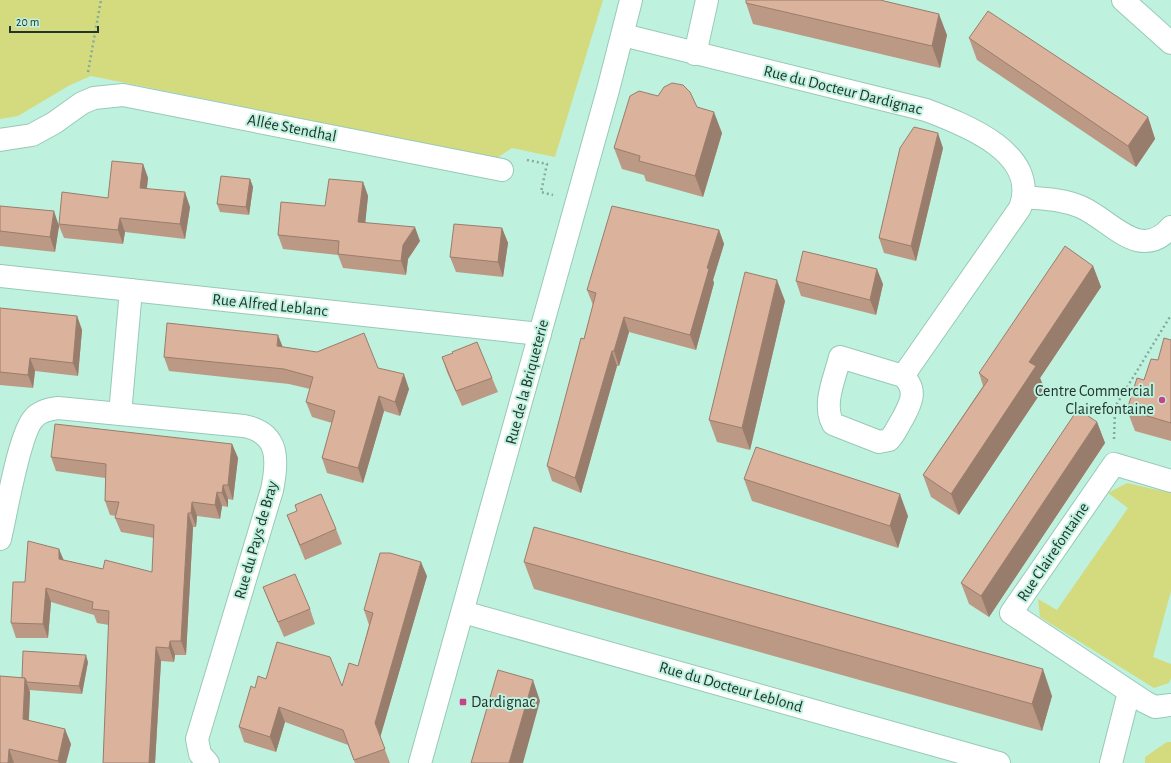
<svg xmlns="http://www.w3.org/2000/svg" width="1171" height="763" font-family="'Alegreya Sans',sans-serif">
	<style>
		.green { fill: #d4da7e }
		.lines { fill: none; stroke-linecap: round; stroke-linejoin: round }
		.street-casing { stroke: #98c9b8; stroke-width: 24 }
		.path { stroke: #84ab9d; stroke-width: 2.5; stroke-dasharray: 2 3; stroke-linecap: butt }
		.street { stroke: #fff; stroke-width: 22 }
		.wall { fill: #bc9985 }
		.shaded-wall { fill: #997d6c }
		.building { fill: #dbb29b; stroke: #997d6c }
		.poi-dot { fill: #c74388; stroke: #bff1df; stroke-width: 1.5 }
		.labels { text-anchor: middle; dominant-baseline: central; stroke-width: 4; stroke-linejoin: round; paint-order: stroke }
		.street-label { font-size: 16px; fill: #21352e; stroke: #bff1df }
		.poi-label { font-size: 16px; fill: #21352e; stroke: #bff1df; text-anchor: end }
	</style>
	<rect width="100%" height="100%" fill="#bff1df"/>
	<!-- green -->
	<g class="green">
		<polygon points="0,0 603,0 555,157 512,148 497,158 91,76 70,85 18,116 0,119"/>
		<polygon points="1127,483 1171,493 1171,591 1153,657 1171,664 1171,678 1169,683 1154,688 1040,617 1038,599 1057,610 1128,508 1108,493"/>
		<polygon points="1167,742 1171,742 1171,763 1145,763 1145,757"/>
	</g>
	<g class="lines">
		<defs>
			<g id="street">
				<polyline points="1123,0 1171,43"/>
				<path d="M623 35 926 110C966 125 1041 154 1020 208L903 376"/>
				<polyline points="695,54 707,0"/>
				<polyline points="0,140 32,135 54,123 82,103 94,98 123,95 502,170"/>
				<path d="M1024 197C1044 199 1063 199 1081 207 1111 220 1140 263 1171 227"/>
				<polyline points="0,276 540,334"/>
				<path d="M840 357 903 376C918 390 911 403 903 418 898 426 895 434 889 440L879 442 833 424C822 404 835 378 840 357Z"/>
				<polyline points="120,414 131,290"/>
				<polyline points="1171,481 1114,464 1011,613 1145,702 1155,707 1171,705"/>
				<path d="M0 539C6 515 19 433 34 418 40 411 49 409 58 408L244 426C280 433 278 461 272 490L197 739 200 754 208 763"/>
				<polyline points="463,612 999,763"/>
				<polyline points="420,763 608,90 631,0"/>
				<polyline points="1111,763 1129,692"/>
			</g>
		</defs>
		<!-- street casing -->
		<use href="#street" class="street-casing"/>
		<!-- path -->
		<g class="path">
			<polyline points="88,72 101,0"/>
			<polyline points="527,160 547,164 541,192 553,195"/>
			<polyline points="1114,439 1115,407 1171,315"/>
		</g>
		<!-- street -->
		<use href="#street" class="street"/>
	</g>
	<!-- wall -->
	<g class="wall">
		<polygon points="746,3 947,35 940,68 753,24"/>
		<polygon points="969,38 1148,117 1155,139 1136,167 977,60"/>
		<polygon points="697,107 722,133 703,197 646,181 644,175 622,169 614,148"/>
		<polygon points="943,148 916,261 884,253 879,238"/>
		<polygon points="143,164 148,178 147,188 190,207 185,239 125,232 123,244 64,238 59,226 55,252 0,246 0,206 59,224 108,198"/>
		<polygon points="250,179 253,187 249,215 220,212 217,204"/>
		<polygon points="363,182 368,196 365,222 420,241 408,259 406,275 343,268 338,255 283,249 278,235 325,206"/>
		<polygon points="502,228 508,243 503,277 456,272 450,257"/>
		<polygon points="719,230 724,244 713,280 714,283 696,350 629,332 619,366 617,366 581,493 552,481 547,466 584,339 593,305 587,290"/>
		<polygon points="1093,266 1101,287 1040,378 1044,388 959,515 931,497 923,475 983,386 979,373"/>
		<polygon points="796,281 883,284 876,315 801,296"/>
		<polygon points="785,301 750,450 717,442 709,420"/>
		<polygon points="0,308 77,316 82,330 78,376 35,371 33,388 0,385"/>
		<polygon points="1171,340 1171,441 1135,431 1127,410 1144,380"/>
		<polygon points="282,347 378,368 409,389 400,416 384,411 363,483 327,473 322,458 332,423 312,417 306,402 310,389 289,384 169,371 164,357"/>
		<polygon points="442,357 492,378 498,392 462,406 447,372"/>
		<polygon points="1097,422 1105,443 989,617 969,604 961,583"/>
		<polygon points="232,444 238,458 233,500 228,499 228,507 222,506 220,519 197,516 196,527 193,527 186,655 175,655 174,662 161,661 155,763 103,763 109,625 97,623 94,615 51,602 48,638 16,638 11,623 25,582 63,560 103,569 152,572 154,538 121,532 115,518 116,516 110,515 105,501 105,478 56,471 51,457"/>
		<polygon points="744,479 908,516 898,548 752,501"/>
		<polygon points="287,515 336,529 342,544 305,560"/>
		<polygon points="524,562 1052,696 1042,731 534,589"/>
		<polygon points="427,576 380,737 390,763 355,763 348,745 285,722 276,752 244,742 239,727 255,688 266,679 342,686 358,666 369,625 364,610"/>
		<polygon points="263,587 310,609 315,624 284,637 269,602"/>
		<polygon points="88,662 82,694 29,690 30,692 29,721 71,744 66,763 0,763 22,678"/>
	</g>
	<!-- shaded-wall -->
	<g class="shaded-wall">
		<polygon points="939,14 947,35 940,68 932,46"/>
		<polygon points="714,112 722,133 703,197 695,176"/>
		<polygon points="1148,117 1155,139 1136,167 1128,146"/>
		<polygon points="938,133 943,148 916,261 911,246"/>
		<polygon points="143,164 148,178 145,202 140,188"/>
		<polygon points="250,179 253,187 249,215 246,207"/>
		<polygon points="363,182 368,196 364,236 358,222"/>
		<polygon points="185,192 190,207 185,239 180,224"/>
		<polygon points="54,211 59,226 55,252 50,237"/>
		<polygon points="120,218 125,232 123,244 118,230"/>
		<polygon points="415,227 420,241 408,259 406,275 401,261 403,245"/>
		<polygon points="502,228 508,243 503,277 498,262"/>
		<polygon points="719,230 724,244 713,280 714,283 696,350 690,335 707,268"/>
		<polygon points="1093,266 1101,287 1040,378 1044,388 959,515 951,494 1029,362"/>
		<polygon points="877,269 883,284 876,315 870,300"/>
		<polygon points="777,280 785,301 750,450 742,428"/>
		<polygon points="77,316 82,330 78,376 73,363"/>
		<polygon points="624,317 629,332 619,366 614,351"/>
		<polygon points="278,335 284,350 277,346"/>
		<polygon points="612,351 617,366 581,493 575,478"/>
		<polygon points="30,358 35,371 33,388 28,375"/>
		<polygon points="404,374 409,389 400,416 395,402"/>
		<polygon points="379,396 384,411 363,483 358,468"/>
		<polygon points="1097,422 1105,443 989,617 981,596"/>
		<polygon points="232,444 238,458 233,500 228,485"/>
		<polygon points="223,485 228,499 228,507 222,493"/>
		<polygon points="217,492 222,506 220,519 215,505"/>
		<polygon points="900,494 908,516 898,548 890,526"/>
		<polygon points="192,502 197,516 196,527 191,513"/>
		<polygon points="188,513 193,527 186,655 181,641"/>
		<polygon points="59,549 65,563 59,559"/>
		<polygon points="421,562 427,576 380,738 375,723"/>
		<polygon points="46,588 51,602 48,638 43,624"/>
		<polygon points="170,641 175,655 174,662 169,648"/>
		<polygon points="156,647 161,661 155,763 149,763"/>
		<polygon points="86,655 88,662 82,694 79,686"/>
		<polygon points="1043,669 1052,696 1042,731 1032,704"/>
		<polygon points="25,678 30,692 28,734 23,719"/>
		<polygon points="533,680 540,701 523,763 509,763"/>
		<polygon points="279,707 285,722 276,752 270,737"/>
		<polygon points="65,729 71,744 66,763 59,763 58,761"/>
		<polygon points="9,749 14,763 8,763"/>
	</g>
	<!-- building -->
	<g class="building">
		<polygon points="746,0 880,0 939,14 932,46 746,3"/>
		<polygon points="988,11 1148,117 1128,146 969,38"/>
		<polygon points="672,83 683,85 690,92 697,107 714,112 695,176 639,161 640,156 614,148 630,96 639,91 658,96 664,87"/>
		<polygon points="914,127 938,133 911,246 879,238 900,148"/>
		<polygon points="112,161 143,164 140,188 185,192 180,224 120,218 118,230 59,224 62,192 108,198"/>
		<polygon points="221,176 250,179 246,207 217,204"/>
		<polygon points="329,179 363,182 358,222 415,227 403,245 401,261 338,254 339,241 278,235 281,202 325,206"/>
		<polygon points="0,206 54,211 50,237 0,231"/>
		<polygon points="612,206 719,230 707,268 709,269 690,335 624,317 614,351 612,351 575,478 547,466 581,338 584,339 596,293 587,290"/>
		<polygon points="454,224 502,228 498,262 450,257"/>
		<polygon points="1065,246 1093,266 1029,362 1036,366 951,494 923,475 988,380 979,373"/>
		<polygon points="803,251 877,269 870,300 796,281"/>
		<polygon points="745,272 777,280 742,428 709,420"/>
		<polygon points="0,308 77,316 73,363 30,358 28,375 0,372"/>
		<polygon points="167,323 278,335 277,346 317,352 364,333 378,368 404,374 395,402 379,396 358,468 322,458 335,411 306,402 313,377 284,369 164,357"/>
		<polygon points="1164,338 1171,340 1171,423 1127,410 1137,378 1144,380 1151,359 1158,360"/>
		<polygon points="477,342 492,378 456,391 442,357 453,353 452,352"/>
		<polygon points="1078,409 1097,422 981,596 961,583"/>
		<polygon points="55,424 232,444 228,485 223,485 222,493 217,492 215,505 192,502 191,513 188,513 181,641 170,641 169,648 156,647 149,763 103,763 109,611 92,609 93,602 46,588 43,624 11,623 13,582 25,582 28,541 59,549 59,559 103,569 105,560 152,572 154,525 115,518 119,502 105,501 106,464 51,457"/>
		<polygon points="756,447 900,494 890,526 744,479"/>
		<polygon points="321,494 336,529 300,545 287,515 297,511 295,505"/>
		<polygon points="534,527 1043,669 1032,704 524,562"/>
		<polygon points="380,553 390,553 421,562 375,723 385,749 354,760 343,730 279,707 270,737 239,727 251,686 255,688 258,676 266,679 277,642 330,657 342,686 349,663 358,666 373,613 364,610"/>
		<polygon points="295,574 310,609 278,622 263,587"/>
		<polygon points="23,651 86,655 79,686 27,682 25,678 22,678"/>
		<polygon points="498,670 533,680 509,763 471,763"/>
		<polygon points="0,676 25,678 23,719 65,729 58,761 9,749 8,763 0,763"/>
	</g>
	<!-- markers -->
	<g class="poi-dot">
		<circle cx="1162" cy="400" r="4"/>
		<rect x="459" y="698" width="8" height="8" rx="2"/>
	</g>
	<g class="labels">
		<!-- street labels -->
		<g class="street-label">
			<text transform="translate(843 90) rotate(14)">Rue du Docteur Dardignac</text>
			<text transform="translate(292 128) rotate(11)">Allée Stendhal</text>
			<text transform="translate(270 305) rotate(6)">Rue Alfred Leblanc</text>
			<text transform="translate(527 382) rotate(-75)">Rue de la Briqueterie</text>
			<text transform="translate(256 540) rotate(-74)">Rue du Pays de Bray</text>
			<text transform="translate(1053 552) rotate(-56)">Rue Clairefontaine</text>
			<text transform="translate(731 687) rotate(16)">Rue du Docteur Leblond</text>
		</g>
		<!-- poi labels -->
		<g class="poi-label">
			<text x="1154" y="391">Centre Commercial<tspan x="1154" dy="18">Clairefontaine</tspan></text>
			<text x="471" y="702" text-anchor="start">Dardignac</text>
		</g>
	</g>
	<!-- scale -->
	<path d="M10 26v6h88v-6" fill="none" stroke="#21352e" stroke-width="2"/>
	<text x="16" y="26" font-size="12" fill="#21352e" stroke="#bff1df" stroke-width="3" paint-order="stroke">20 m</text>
</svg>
